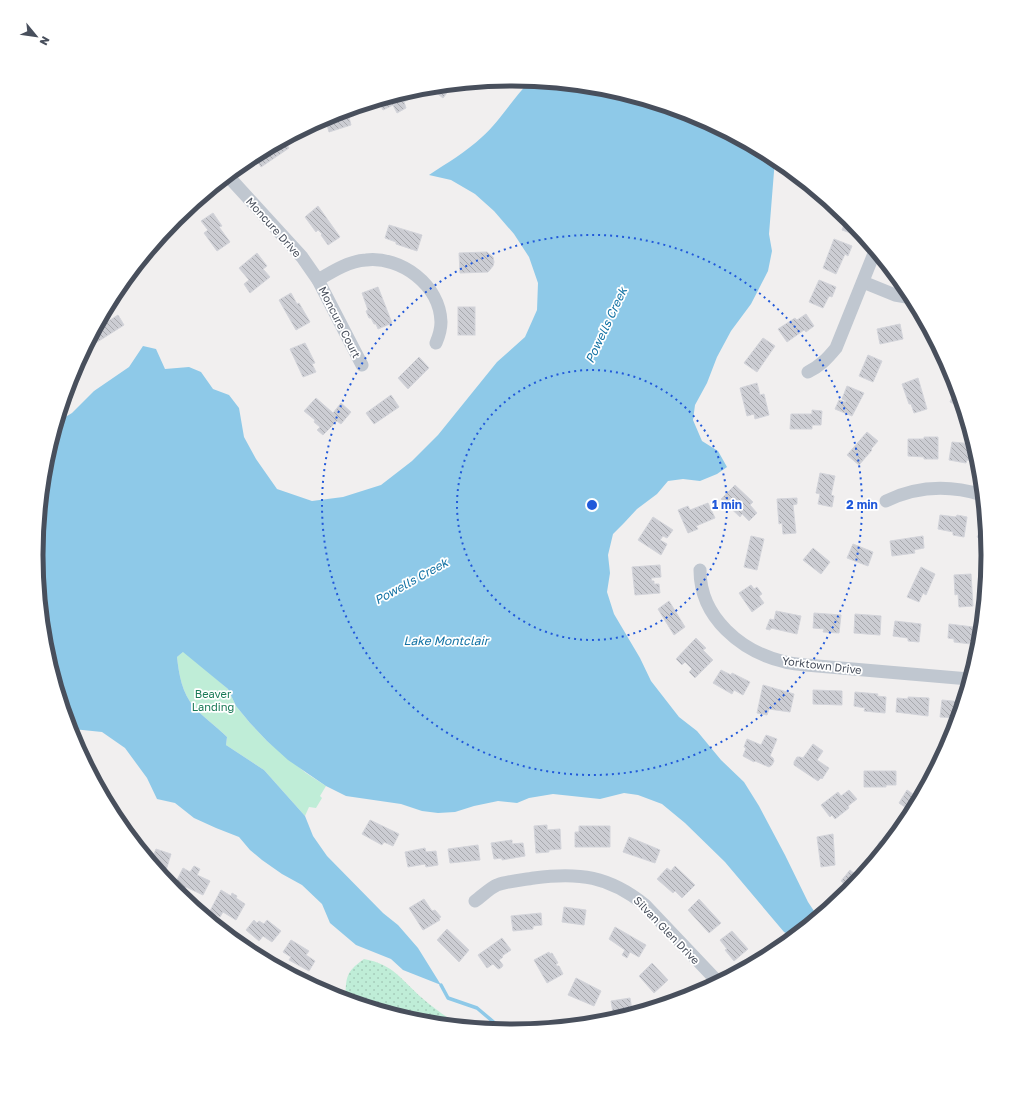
<svg xmlns="http://www.w3.org/2000/svg" width="1024" height="1110" font-family="'Golos Text',sans-serif">
	<style>
		.grass { fill: url(#grass-dots) }
		.green { fill: #bfedd7 }
		.water { fill: #8ec9e8 }
		.lines { fill: none; stroke-linecap: round; stroke-linejoin: round }
		.stream { stroke: #8ec9e8; stroke-width: 3.5 }
		.building { fill: url(#building-back-hatch); stroke: #d3d4da }
		.minor { stroke: #c0c7d0; stroke-width: 13 }
		.ring { fill: none; stroke: #2159da; stroke-width: 2; stroke-dasharray: 2 4 }
		.labels { text-anchor: middle; dominant-baseline: central; stroke-width: 3.5; stroke-linejoin: round; paint-order: stroke }
		.street-label { font-size: 11px; fill: #484f5c; stroke: #fff }
		.park-label { font-size: 11px; fill: #1b7a57; stroke: #fff }
		.water-label { font-size: 12px; font-style: italic; fill: #1272a4; stroke: #fff }
		.rim { fill: none; stroke: #484f5c; stroke-width: 5 }
		.centre { fill: #2159da; stroke: #fff; stroke-width: 2 }
		.ring-label { font-size: 12px; text-anchor: middle; font-weight: bold; fill: #2159da; stroke: #fff; stroke-width: 3.5; stroke-linejoin: round; paint-order: stroke }
	</style>
	<defs>
		<pattern id="grass-dots" width="8" height="8" patternUnits="userSpaceOnUse"><rect width="8" height="8" fill="#bfedd7"/><path d="M2 2h.1M6 6h.1" fill="none" stroke="#a6cdbb" stroke-width="1.8" stroke-linecap="round"/></pattern>
		<pattern id="building-back-hatch" width="6" height="6" patternUnits="userSpaceOnUse"><rect width="6" height="6" fill="#cccdd3"/><path d="M-1 5l2 2M0 0l6 6M5-1l2 2" fill="none" stroke="#a8a9ae"/></pattern>
	</defs>
	<rect width="100%" height="100%" fill="#f1efef"/>
	<!-- grass -->
	<path class="grass" d="M364 959C395 965 400 979 422 998 435 1009 448 1019 463 1026L419 1022 345 999C347 978 344 973 364 959Z"/>
	<!-- green -->
	<path class="green" d="M184 651 228 689 236 706 250 723 267 741 306 773 326 786 320 796 322 798 316 808 309 807 305 816 264 770 226 745 227 737C217 727 203 717 194 707 182 693 179 675 177 657Z"/>
	<!-- water -->
	<path class="water" d="M530 81 605 88 694 115 775 159 769 234 772 251 768 271 751 304 731 331 717 357 707 383 695 405 693 420 702 441 718 451 727 467 717 474 700 481 683 479 668 481 657 494 637 509 624 523 613 534 608 555 610 573 607 592 614 614 640 658 651 681 679 717 697 731 721 760 744 782 759 806 785 855 808 902 818 917 793 937 784 932 725 862 685 823 662 804 638 795 624 793 600 799 553 794 529 798 517 803 498 801 474 806 455 812 438 813 422 811 401 804 346 796 326 786 288 760 267 741 250 723 236 706 228 689 183 652 177 657C179 675 182 693 194 707 203 717 217 727 227 737L226 745 264 770 305 816 313 836 327 856 383 913 398 925 418 948 441 985 403 970 391 959 356 945 330 923 322 904 302 885 282 874 262 860 250 850 239 837 216 828 194 818 175 803 157 799 147 778 125 748 102 732 73 729 70 731 45 648 36 555 45 462 57 422 72 413 94 391 129 367 143 346 156 349 165 369 189 367 201 372 213 389 229 395 239 408 244 437 256 459 277 489 312 501 343 497 381 485 412 461 438 435 497 362 525 337 537 310 538 283 529 257 514 234 494 211 475 194 451 180 429 175C447 163 466 152 482 137 500 121 513 98 530 81Z"/>
	<g class="lines">
		<!-- stream -->
		<polyline class="stream" points="441,985 448,998 477,1008 503,1030"/>
	</g>
	<!-- building -->
	<g class="building">
		<polygon points="453,85 443,98 429,87"/>
		<polygon points="410,91 413,97 404,102 406,108 397,113 393,105 383,110 378,101"/>
		<polygon points="347,110 351,125 329,132 325,118"/>
		<polygon points="284,140 289,148 261,167 254,156"/>
		<polygon points="318,206 340,237 328,245 321,235 322,234 318,230 316,232 305,217"/>
		<polygon points="213,213 222,226 219,227 230,242 217,251 204,233 208,230 201,221"/>
		<polygon points="847,217 858,230 856,235 842,230"/>
		<polygon points="389,225 422,235 417,251 396,244 396,242 385,238"/>
		<polygon points="834,239 852,246 848,256 845,254 836,274 823,268"/>
		<polygon points="487,252 493,257 494,262 493,266 488,272 460,273 459,253"/>
		<polygon points="257,253 267,266 263,269 270,277 250,293 244,284 249,280 239,268"/>
		<polygon points="819,280 836,287 832,297 829,296 823,308 809,302"/>
		<polygon points="378,287 392,323 378,329 376,324 374,324 371,318 369,318 366,311 368,310 362,293"/>
		<polygon points="291,293 297,304 299,303 310,322 296,330 279,300"/>
		<rect x="458" y="307" width="17" height="28"/>
		<polygon points="806,314 814,326 806,332 804,330 787,342 778,329 795,318 797,320"/>
		<polygon points="118,315 124,325 94,344 91,338 99,322 105,319 107,322"/>
		<polygon points="900,324 903,339 880,344 877,329"/>
		<polygon points="763,338 775,346 757,372 744,363"/>
		<polygon points="305,343 315,363 312,364 316,372 303,377 290,349"/>
		<polygon points="868,355 882,361 873,382 859,376"/>
		<polygon points="419,357 429,368 408,389 398,378"/>
		<polygon points="918,378 927,409 914,413 911,404 909,404 902,384"/>
		<polygon points="757,383 760,395 764,394 769,415 755,419 754,414 747,416 740,388"/>
		<polygon points="847,386 864,393 852,416 835,409 839,400 845,402 846,401 842,399"/>
		<polygon points="956,388 962,408 950,402"/>
		<polygon points="391,395 399,407 374,424 366,413"/>
		<polygon points="316,398 333,413 341,403 351,412 341,424 337,421 323,435 317,430 320,427 314,422 315,420 304,411"/>
		<polygon points="812,410 822,411 821,425 812,425 812,429 790,429 791,414 812,414"/>
		<polygon points="867,432 878,441 871,449 872,450 859,465 847,455"/>
		<polygon points="924,437 938,437 938,459 924,459 924,457 908,456 908,439 924,439"/>
		<polygon points="952,442 973,444 977,455 976,461 967,460 966,463 949,460"/>
		<polygon points="820,473 835,476 831,495 834,496 832,507 818,504 820,494 816,493"/>
		<polygon points="735,485 753,502 750,505 757,513 749,521 742,514 740,517 721,499"/>
		<polygon points="797,498 797,504 793,505 796,533 783,534 782,523 779,524 777,499"/>
		<polygon points="708,503 715,518 696,526 698,529 688,533 678,510 688,506 690,510"/>
		<polygon points="940,515 956,517 957,515 967,517 964,537 953,535 953,532 938,529"/>
		<polygon points="653,517 673,530 667,538 663,536 660,540 667,544 661,555 638,540"/>
		<polygon points="985,523 987,542 977,537"/>
		<polygon points="751,536 764,539 757,570 744,567"/>
		<polygon points="923,536 924,548 914,550 915,553 892,556 890,541"/>
		<polygon points="853,544 873,552 868,566 847,558"/>
		<polygon points="813,548 830,562 821,574 803,560"/>
		<polygon points="660,565 661,577 651,578 652,581 654,581 654,584 659,584 660,593 635,595 632,567"/>
		<polygon points="921,567 935,574 926,595 923,593 919,602 907,597"/>
		<polygon points="971,574 973,606 959,607 958,594 955,595 954,575"/>
		<polygon points="751,585 754,589 757,587 762,594 759,596 764,603 752,612 739,593"/>
		<polygon points="669,601 685,627 674,635 658,609"/>
		<polygon points="776,611 801,616 797,634 771,628 770,630 766,629 770,619 774,620"/>
		<polygon points="814,613 841,615 839,633 823,632 824,629 813,628"/>
		<polygon points="855,614 881,616 880,635 854,633"/>
		<polygon points="895,621 921,624 919,642 908,641 908,638 893,636"/>
		<polygon points="949,624 973,627 971,644 954,642 954,639 948,638"/>
		<polygon points="696,638 706,648 703,650 713,660 695,678 689,672 692,669 685,662 682,665 676,659"/>
		<polygon points="721,670 731,675 732,673 750,682 743,695 734,690 732,694 713,683"/>
		<polygon points="763,685 794,694 790,712 769,709 767,715 757,713"/>
		<polygon points="813,690 842,691 842,705 813,704"/>
		<polygon points="855,692 878,694 877,696 886,697 885,713 864,711 865,708 854,706"/>
		<polygon points="908,697 929,698 928,716 896,712 897,698 908,699"/>
		<polygon points="942,700 962,702 957,718 940,717"/>
		<polygon points="766,735 777,739 770,756 773,758 774,761 772,765 769,767 755,761 754,762 743,756 746,748 744,747 747,739 761,745"/>
		<polygon points="813,744 823,751 817,760 829,768 822,779 821,778 818,781 794,765 794,762 797,757 800,757 803,758"/>
		<polygon points="864,771 896,771 896,785 886,785 886,787 864,787"/>
		<polygon points="849,790 857,799 848,806 849,808 835,819 832,815 830,817 821,805 838,792 841,796"/>
		<polygon points="907,790 919,798 912,812 899,803"/>
		<polygon points="370,820 399,834 393,846 384,842 382,845 362,834"/>
		<polygon points="547,825 547,830 560,829 561,849 549,850 549,852 536,853 534,826"/>
		<polygon points="579,826 610,826 610,847 575,847 575,832 579,832"/>
		<polygon points="833,834 835,865 821,867 817,837"/>
		<polygon points="629,837 660,850 655,863 623,852"/>
		<polygon points="512,840 512,844 523,843 525,856 502,860 502,858 494,859 491,843"/>
		<polygon points="478,845 480,860 450,863 448,849"/>
		<polygon points="425,848 426,852 436,851 438,865 426,867 425,864 408,867 405,852"/>
		<polygon points="156,849 171,854 164,877 143,852 143,851 154,854"/>
		<polygon points="194,866 200,869 197,875 210,881 203,895 186,887 185,890 175,884 183,868 190,872"/>
		<polygon points="675,866 695,885 682,898 675,891 673,893 657,879 667,868 671,871"/>
		<polygon points="850,870 860,878 850,889 841,881"/>
		<polygon points="221,890 231,896 232,893 237,896 236,898 245,904 236,920 223,912 220,917 210,911"/>
		<polygon points="424,899 432,911 435,910 441,917 439,918 440,920 423,930 409,908"/>
		<polygon points="699,899 721,923 709,933 688,910"/>
		<polygon points="564,907 586,910 584,925 562,922"/>
		<polygon points="541,913 542,925 533,926 533,929 513,931 511,916"/>
		<polygon points="254,920 257,923 259,921 264,924 267,920 281,931 272,942 263,936 259,941 246,930"/>
		<polygon points="615,927 646,945 639,957 630,952 627,958 622,955 625,950 609,939"/>
		<polygon points="447,929 469,950 459,962 437,940"/>
		<polygon points="732,931 748,949 734,961 725,950 727,949 720,940"/>
		<polygon points="502,938 511,950 502,956 503,957 499,960 503,965 502,967 499,969 497,968 493,964 487,968 478,955"/>
		<polygon points="291,940 309,951 306,955 315,961 309,971 289,960 291,957 283,952"/>
		<polygon points="549,952 550,954 552,953 558,963 556,964 557,966 559,966 563,974 547,983 534,960"/>
		<polygon points="652,963 668,980 654,993 639,976"/>
		<polygon points="576,978 601,991 594,1006 568,995"/>
		<polygon points="630,998 632,1010 634,1010 634,1013 614,1019 611,1001"/>
	</g>
	<g class="lines">
		<!-- minor -->
		<g class="minor">
			<polyline points="228,176 302,257 318,280 362,365"/>
			<path d="M318 280C333 271 349 261 366 260 401 256 440 285 441 322 441 330 439 336 436 343"/>
			<polyline points="863,282 895,295 912,298"/>
			<path d="M808 372C820 366 827 359 836 348L875 251"/>
			<path d="M886 501C917 486 950 485 982 495"/>
			<path d="M700 570C700 618 742 652 785 662 792 664 799 664 806 665L969 679"/>
			<polyline points="884,846 885,847"/>
			<path d="M475 901C482 896 490 888 497 885 508 881 522 880 534 878 579 872 609 876 645 905L718 982"/>
		</g>
	</g>
	<!-- distance rings -->
	<g class="ring">
		<circle cx="592" cy="505" r="135"/>
		<circle cx="592" cy="505" r="270"/>
	</g>
	<g class="labels">
		<!-- street labels -->
		<g class="street-label">
			<text transform="translate(274 227) rotate(48)">Moncure Drive</text>
			<text transform="translate(340 322) rotate(63)">Moncure Court</text>
			<text transform="translate(822 665) rotate(7)">Yorktown Drive</text>
			<text transform="translate(667 930) rotate(46)">Silvan Glen Drive</text>
		</g>
		<!-- park labels -->
		<g class="park-label">
			<text x="213" y="693">Beaver<tspan x="213" dy="13">Landing</tspan></text>
		</g>
		<!-- water labels -->
		<g class="water-label">
			<text transform="translate(606 325) rotate(-65)">Powells Creek</text>
			<text transform="translate(411 581) rotate(-29)">Powells Creek</text>
			<text x="446" y="640">Lake Montclair</text>
		</g>
	</g>
	<!-- crop -->
	<path d="M0 0H1024V1110H0ZM43 555a469 469 0 1 1 938 0a469 469 0 1 1-938 0Z" fill="#fff" fill-rule="evenodd"/>
	<path class="rim" d="M43 555a469 469 0 1 1 938 0a469 469 0 1 1-938 0Z"/>
	<circle cx="592" cy="505" r="6" class="centre"/>
	<g class="ring-label">
		<text x="727" y="509">1 min</text>
		<text x="862" y="509">2 min</text>
	</g>
	<!-- north arrow -->
	<g transform="translate(36 36) rotate(119)" stroke="#ffffff" stroke-width="3" paint-order="stroke">
	<path d="M0-3L7 15L0 10L-7 15Z" fill="#484f5c"/>
	<text y="-6" font-size="11" font-weight="bold" text-anchor="middle" fill="#484f5c">N</text>
	</g>
</svg>
